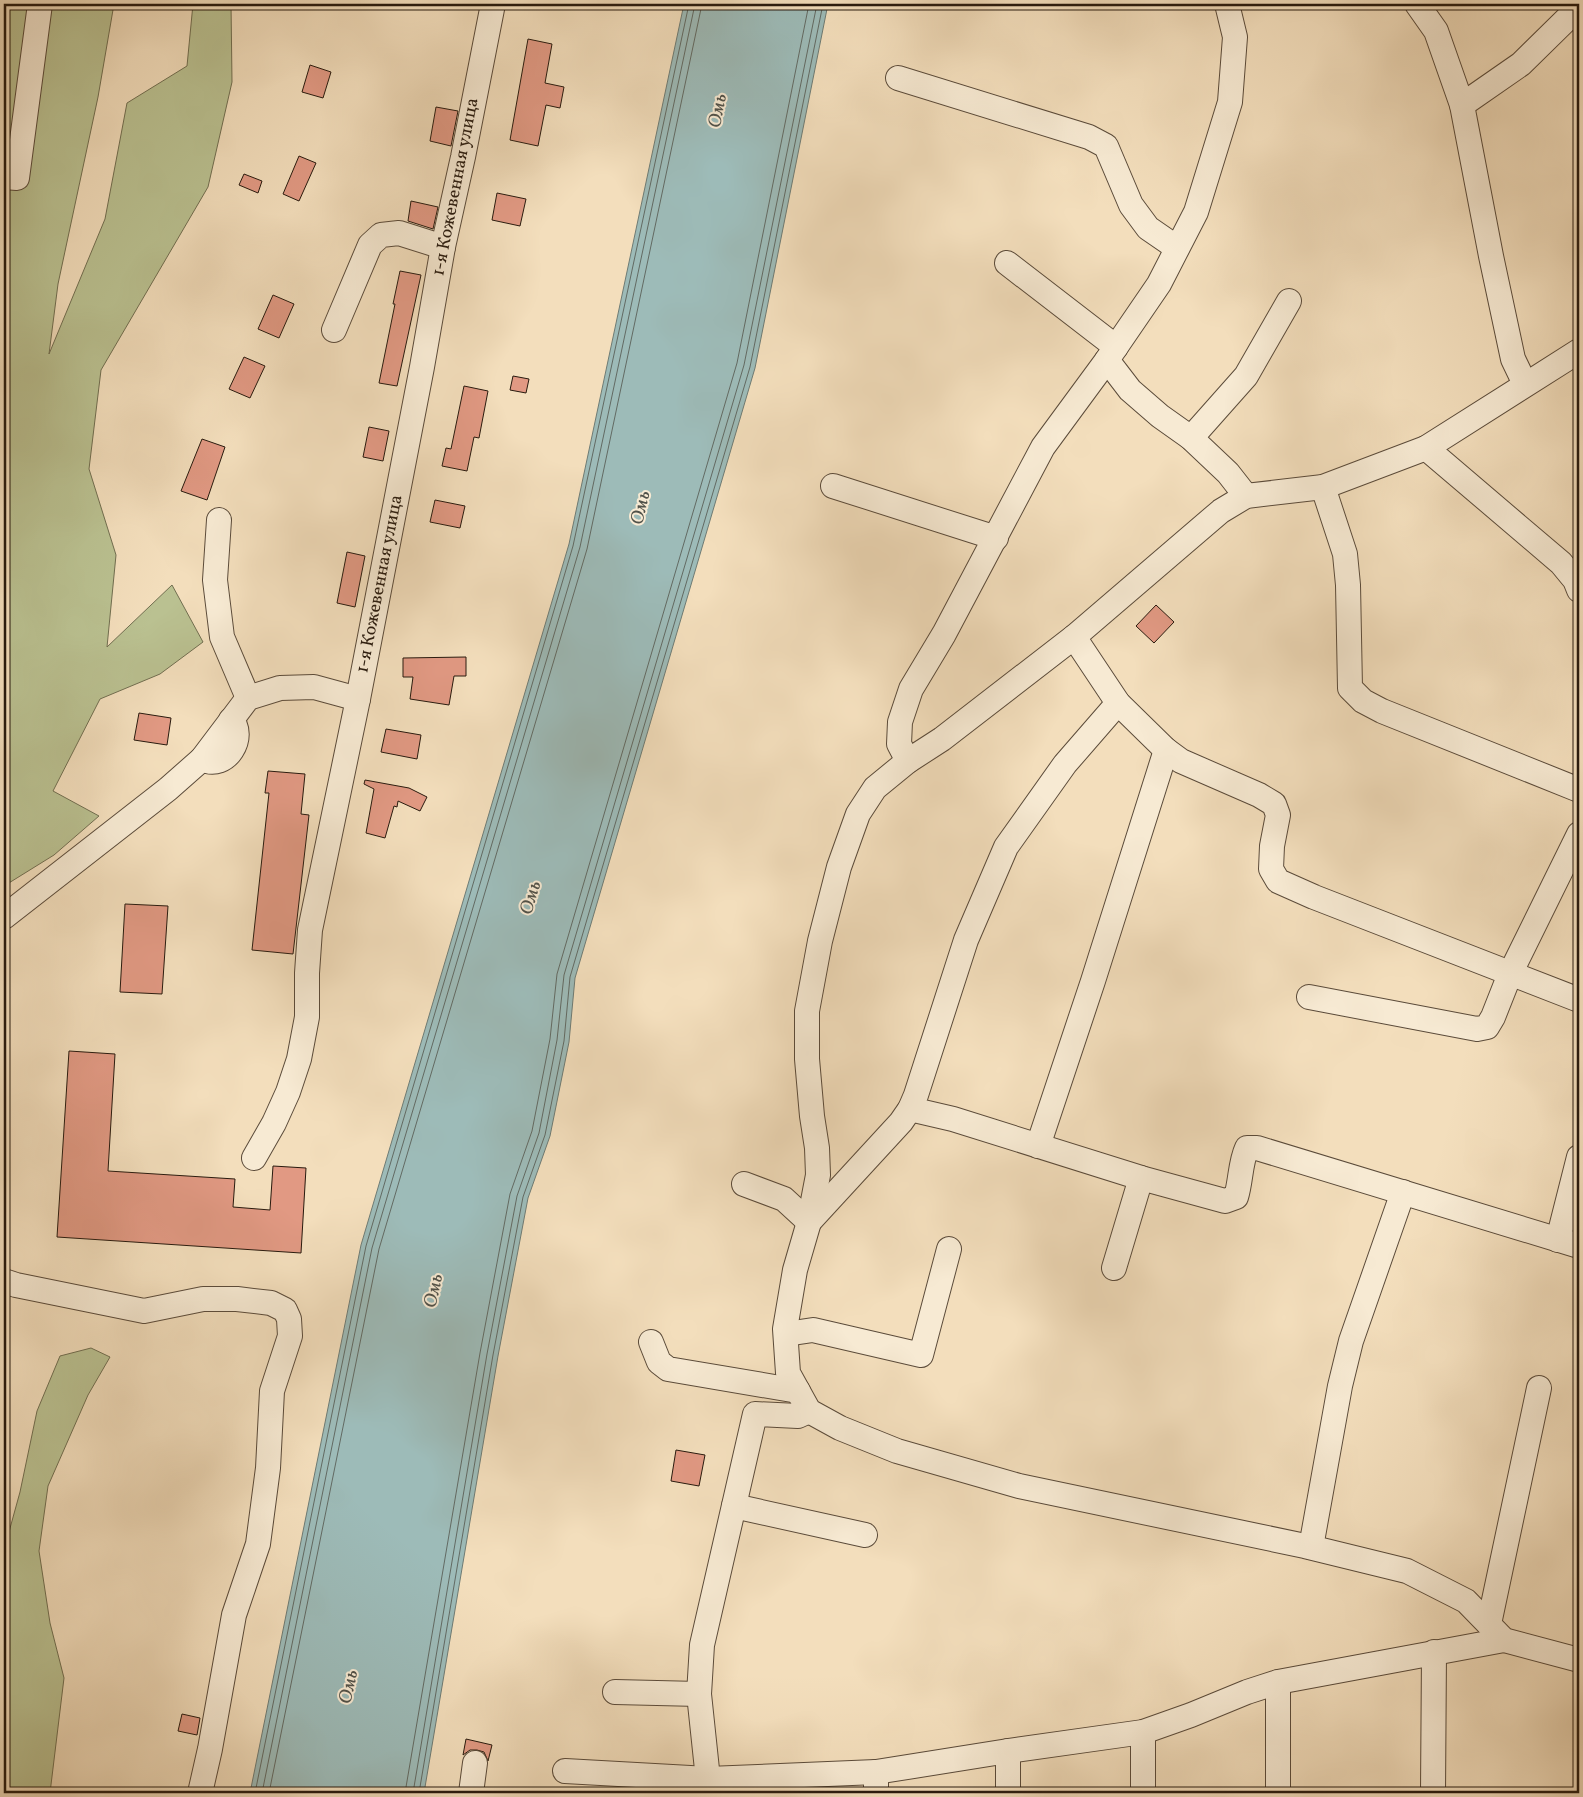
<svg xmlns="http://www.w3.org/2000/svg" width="1583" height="1797" font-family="Vollkorn,serif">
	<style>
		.green { fill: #bac191; stroke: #716e50 }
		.water { fill: #9dbbb8; stroke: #6e7b74 }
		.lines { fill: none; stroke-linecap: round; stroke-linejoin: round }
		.shore { stroke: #626a63; stroke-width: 1 }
		.building { fill: #e19983; stroke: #281a0e }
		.minor-casing { stroke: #5b4b3a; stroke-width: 26 }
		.minor { stroke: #f7ead3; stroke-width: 24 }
		.labels { text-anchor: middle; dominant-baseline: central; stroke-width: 4; stroke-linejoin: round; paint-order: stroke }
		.street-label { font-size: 18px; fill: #281a0e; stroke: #f7ead3 }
		.water-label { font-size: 19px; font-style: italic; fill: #51524a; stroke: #f7ead3 }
	</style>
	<rect width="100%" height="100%" fill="#f3debc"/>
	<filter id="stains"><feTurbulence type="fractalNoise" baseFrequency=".004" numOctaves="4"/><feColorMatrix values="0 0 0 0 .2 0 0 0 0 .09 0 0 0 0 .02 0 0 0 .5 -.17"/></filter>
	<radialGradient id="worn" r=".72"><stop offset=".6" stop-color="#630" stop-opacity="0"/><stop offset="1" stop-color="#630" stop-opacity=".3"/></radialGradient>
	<!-- green -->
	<g class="green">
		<polygon points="4,4 114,4 98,97 58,284 49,354 105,219 127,103 187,66 193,4 231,4 232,82 208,187 101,370 89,469 116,555 107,647 172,585 203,642 160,674 100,699 53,791 99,816 54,855 4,886"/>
		<polygon points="91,1348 110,1357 88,1395 48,1486 39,1551 50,1623 64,1678 50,1793 4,1793 4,1550 20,1492 37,1411 60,1356"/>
	</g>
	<!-- water -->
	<polygon class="water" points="684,4 828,4 755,368 575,978 569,1042 550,1136 528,1198 498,1356 424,1793 250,1793 361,1245 569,544"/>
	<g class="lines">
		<!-- shore -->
		<g class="shore">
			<polyline points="255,1793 366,1246 573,546 689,4"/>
			<polyline points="262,1793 372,1248 580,547 695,4"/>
			<polyline points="269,1793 379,1249 587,549 702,4"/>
			<polyline points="405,1793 480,1353 510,1194 532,1131 550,1039 557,974 737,363 809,4"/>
			<polyline points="413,1793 487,1354 517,1196 539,1133 557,1040 564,975 744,365 817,4"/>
			<polyline points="419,1793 493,1355 523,1197 545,1135 564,1041 570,977 750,367 823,4"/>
		</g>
	</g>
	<!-- building -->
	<g class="building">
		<polygon points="528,39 552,44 545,83 564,87 560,108 546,105 538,146 510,140"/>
		<polygon points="310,65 331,72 323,98 302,92"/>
		<polygon points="436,107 458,111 451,146 430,141"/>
		<polygon points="299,156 316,163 299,201 283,194"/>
		<polygon points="244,174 262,181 258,193 239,185"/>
		<polygon points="497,193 526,199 520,226 492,220"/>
		<polygon points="411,201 438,207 433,229 408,221"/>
		<polygon points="400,271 421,275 397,386 379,383 395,304 393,304"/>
		<polygon points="273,295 294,304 279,338 258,329"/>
		<polygon points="244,357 265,366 250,398 229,389"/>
		<polygon points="513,376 529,379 526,393 510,390"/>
		<polygon points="464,386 488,391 479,438 474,437 467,471 442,466 446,448 451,449"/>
		<polygon points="369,427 389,431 383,461 363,457"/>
		<polygon points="202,439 225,447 207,500 181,491"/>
		<polygon points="435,500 465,506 460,528 430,522"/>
		<polygon points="347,552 365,556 355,607 337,603"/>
		<polygon points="1156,605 1174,622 1154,643 1136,626"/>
		<polygon points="466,657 466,676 454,676 449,705 410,699 413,677 403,677 403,658"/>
		<polygon points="139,713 171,718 167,745 134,740"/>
		<polygon points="386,729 421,735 417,759 381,752"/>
		<polygon points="268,771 305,774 301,814 309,815 293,954 252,950 269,793 265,793"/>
		<polygon points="365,780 409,788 427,797 420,811 398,801 397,807 394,806 385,838 366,833 374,789 364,784"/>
		<polygon points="125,904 168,906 162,994 120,992"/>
		<polygon points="69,1051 115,1054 108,1171 235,1179 233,1207 270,1210 273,1166 306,1168 301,1253 57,1237"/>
		<polygon points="676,1450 705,1455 699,1486 671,1481"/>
		<polygon points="182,1714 200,1718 197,1735 178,1731"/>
		<polygon points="466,1739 492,1745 488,1761 484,1752 477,1750 470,1750 463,1755"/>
	</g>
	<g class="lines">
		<defs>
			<g id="minor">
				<polyline points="1417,4 1436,31 1462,105 1491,256 1513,359 1525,384"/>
				<polyline points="898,78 1089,137 1106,146 1131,205 1148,228 1177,248"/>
				<polyline points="1462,105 1521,64 1579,7"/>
				<polyline points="4,177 17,178 40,4"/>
				<polyline points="1007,263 1116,347"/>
				<polyline points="334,330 370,245 381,235 399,233 443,247"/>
				<polyline points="1579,351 1426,448 1323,487 1246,496 1221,511 1074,637 942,739 908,761 875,788 858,814 839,867 820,941 807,1011 807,1059 812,1116 817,1148 818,1175 809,1222 795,1270 785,1329 788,1373 809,1411 840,1428 897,1451 1019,1486 1305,1546 1407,1571 1466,1601 1504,1640 1579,1660"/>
				<polyline points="1107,360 1130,390 1160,416 1191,438 1228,473 1246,496"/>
				<polyline points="1191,438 1246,376 1289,301"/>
				<polyline points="1426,448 1561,563 1575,580 1579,590"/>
				<polyline points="833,486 996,538"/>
				<polyline points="1323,487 1345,554 1348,585 1350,688 1363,701 1382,711 1579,790"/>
				<polyline points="219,520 215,580 222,637 248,698"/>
				<polyline points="1074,637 1118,703 1166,750 1181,761 1259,795 1274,804 1278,815 1272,846 1271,869 1278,881 1314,897 1579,1000"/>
				<path d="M202 759C227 772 247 735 231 720"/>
				<polyline points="908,761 899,744 900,722 911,689 944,634 1043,447 1107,360 1159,284 1196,212 1230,102 1235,37 1227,4"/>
				<polyline points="4,917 168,789 202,759 248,698 280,688 314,687 358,699"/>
				<polyline points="1309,997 1477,1029 1487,1027 1493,1017 1510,974 1579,834"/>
				<path d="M910 1109 953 1119 1141 1178 1225 1201 1236 1197C1241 1181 1240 1163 1247 1148H1257L1579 1246"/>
				<polyline points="1038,1146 1093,981 1166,750"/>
				<polyline points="254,1158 274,1123 288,1092 299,1059 307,1017 307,973 310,930 358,699 422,367 443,247 463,157 493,4"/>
				<polyline points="744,1184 784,1199 809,1222 901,1122 910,1109 916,1095 966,940 1006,847 1065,764 1118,703"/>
				<polyline points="1558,1240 1579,1157"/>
				<polyline points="1114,1268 1141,1178"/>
				<polyline points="4,1281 16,1285 144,1311 203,1299 237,1299 271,1303 285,1310 289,1319 290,1336 272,1391 268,1468 258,1544 234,1615 210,1749 200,1793"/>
				<polyline points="786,1334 813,1330 921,1355 949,1249"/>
				<polyline points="651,1342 659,1362 668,1369 798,1391"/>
				<polyline points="734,1506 865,1535"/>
				<polyline points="1311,1547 1340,1386 1351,1341 1403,1192"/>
				<polyline points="1489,1624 1539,1388"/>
				<polyline points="1278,1682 1278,1793"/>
				<polyline points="615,1692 699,1694"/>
				<polyline points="1143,1732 1143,1793"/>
				<polyline points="565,1771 708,1779 876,1772 1008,1751 1143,1732 1191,1715 1247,1692 1278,1682 1504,1640"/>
				<polyline points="708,1779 699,1694 702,1645 755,1414 798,1416 809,1411"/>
				<polyline points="471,1793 475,1763"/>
				<polyline points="876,1793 876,1772"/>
				<polyline points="1008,1793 1008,1751"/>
				<polyline points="1433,1793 1434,1652"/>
			</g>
		</defs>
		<!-- minor casing -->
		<use href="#minor" class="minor-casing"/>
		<!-- minor -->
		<use href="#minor" class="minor"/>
	</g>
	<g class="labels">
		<!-- street labels -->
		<g class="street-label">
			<text transform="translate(456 187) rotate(-79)">1-я Кожевенная улица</text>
			<text transform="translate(380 584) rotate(-79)">1-я Кожевенная улица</text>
		</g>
		<!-- water labels -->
		<g class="water-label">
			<text transform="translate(718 111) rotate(-79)">Омь</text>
			<text transform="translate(641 508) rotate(-77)">Омь</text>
			<text transform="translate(531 898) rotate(-74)">Омь</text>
			<text transform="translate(434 1291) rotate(-78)">Омь</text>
			<text transform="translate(349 1687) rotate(-78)">Омь</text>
		</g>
	</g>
	<!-- margin -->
	<rect width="1583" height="1797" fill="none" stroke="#f3debc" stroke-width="20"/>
	<rect x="5" y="5" width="1573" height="1787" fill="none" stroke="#281a0e" stroke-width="2.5"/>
	<rect x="10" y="10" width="1563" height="1777" fill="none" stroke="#281a0e"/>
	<rect width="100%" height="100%" filter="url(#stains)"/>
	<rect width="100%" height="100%" fill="url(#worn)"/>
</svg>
